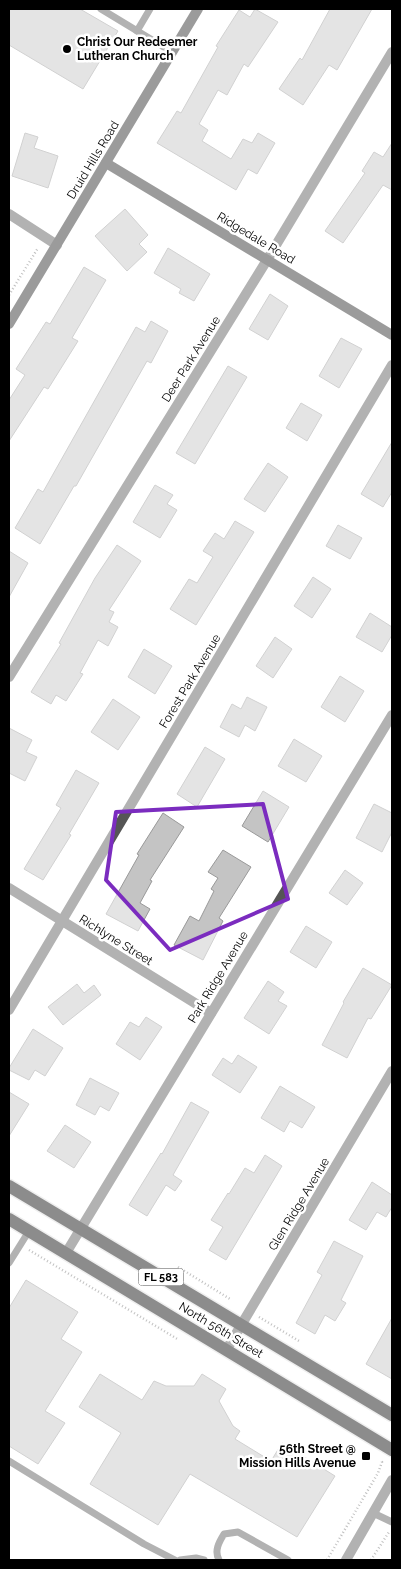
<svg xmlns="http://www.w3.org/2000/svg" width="401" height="1569" font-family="Raleway,sans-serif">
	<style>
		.building { fill: #c4c4c4; stroke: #999 }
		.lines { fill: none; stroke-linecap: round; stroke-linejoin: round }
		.primary-casing { stroke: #dbdbdb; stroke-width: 15 }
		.path { stroke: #777; stroke-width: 2.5; stroke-dasharray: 1 2.5; stroke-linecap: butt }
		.lane { stroke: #555; stroke-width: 7 }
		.street { stroke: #555; stroke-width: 10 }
		.secondary { stroke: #222; stroke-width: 10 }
		.primary { stroke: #000; stroke-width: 12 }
		.marked { fill: none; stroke: #7b2cbf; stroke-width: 4; stroke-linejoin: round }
		.poi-dot { fill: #000; stroke: #fff; stroke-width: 2 }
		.labels { text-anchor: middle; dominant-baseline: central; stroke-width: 5; stroke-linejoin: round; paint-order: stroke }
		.shield { fill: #fff; stroke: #4c4c4c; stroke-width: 1 }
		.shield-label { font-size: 11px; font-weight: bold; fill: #000 }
		.poi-label { font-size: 12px; font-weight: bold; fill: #000; stroke: #fff; text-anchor: start }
		.street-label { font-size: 12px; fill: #000; stroke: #fff }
	</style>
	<rect width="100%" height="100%" fill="#fff"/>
	<!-- building -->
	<g class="building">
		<polygon points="9,9 80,9 118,31 83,89 9,45"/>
		<polygon points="255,9 278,22 248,67 244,64 227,95 218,90 199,124 208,130 202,141 231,159 243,139 252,143 258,133 275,143 257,174 248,169 236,190 157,143 177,111 181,113 218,47 216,46 239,10 250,17"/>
		<polygon points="330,9 372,9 337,70 329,65 303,105 279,89 300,58 302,60"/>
		<polygon points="25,133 38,137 34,148 58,156 48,188 12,176"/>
		<polygon points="392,143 392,190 383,185 343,243 325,231 365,173 362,171 374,152 383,157"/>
		<polygon points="125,209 148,235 139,244 147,252 127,271 95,236"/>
		<polygon points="168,248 210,274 194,301 179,293 181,289 154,273"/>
		<polygon points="84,267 106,280 72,338 78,341 48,389 44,387 9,441 9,400 25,375 16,369 46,322 50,324"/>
		<polygon points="270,294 288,306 268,340 249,329"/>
		<polygon points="151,321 168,331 151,363 147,361 76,486 74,486 40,544 15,528 38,489 43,492 136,327 145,332"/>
		<polygon points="341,338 362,349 339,388 319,376"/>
		<polygon points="228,366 247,377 195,464 176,453"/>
		<polygon points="301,403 322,415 307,441 286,428"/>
		<polygon points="392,442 392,492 383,507 361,494"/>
		<polygon points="268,463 288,477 265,512 244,499"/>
		<polygon points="155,485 173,495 167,504 177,510 160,538 133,522"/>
		<polygon points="235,521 254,532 196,625 170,609 189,579 197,583 213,557 203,551 215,533 224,539"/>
		<polygon points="338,525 362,538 350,559 326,546"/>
		<polygon points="117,545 141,561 109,610 114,612 109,622 118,627 108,646 98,640 80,673 83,674 66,701 56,695 51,704 31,692 61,644 59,643 95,578"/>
		<polygon points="9,551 28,563 9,597"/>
		<polygon points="313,577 331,589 312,618 294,606"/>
		<polygon points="370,613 392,627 392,635 382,652 356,637"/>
		<polygon points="275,637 292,649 273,678 256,666"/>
		<polygon points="144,649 172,666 155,694 128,677"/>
		<polygon points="340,676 364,691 345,722 321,707"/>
		<polygon points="247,697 267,707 255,731 245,725 239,737 220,727 232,704 241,709"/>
		<polygon points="113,699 140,717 118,750 91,732"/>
		<polygon points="9,728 32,740 26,752 37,757 25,781 9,773"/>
		<polygon points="294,739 322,756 306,782 278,766"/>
		<polygon points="205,747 225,759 197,807 177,794"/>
		<polygon points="76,770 99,783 69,834 71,835 43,880 24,869 61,808 56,805"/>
		<polygon points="263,791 289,807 268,842 242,826"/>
		<polygon points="374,804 392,813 392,832 382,852 356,838"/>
		<polygon points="163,813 184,827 150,880 152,881 140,903 150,909 138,931 106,914 139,855 137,854"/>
		<polygon points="223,850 251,867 219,918 223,921 203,960 174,945 190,916 199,921 214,891 211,889 218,878 208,872"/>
		<polygon points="345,870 363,883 347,905 329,893"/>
		<polygon points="306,926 332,942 316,968 290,952"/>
		<polygon points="363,968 392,985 371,1019 368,1018 347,1058 322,1045 344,1003 343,1002"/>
		<polygon points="268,981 284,992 278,1001 287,1006 269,1034 244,1018"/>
		<polygon points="77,984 84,993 94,985 101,995 63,1025 48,1007"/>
		<polygon points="146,1017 162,1027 140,1060 116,1044 130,1022 139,1027"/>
		<polygon points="33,1029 63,1048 45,1076 35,1070 29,1080 9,1070 9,1068"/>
		<polygon points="238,1055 257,1067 240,1093 212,1075 223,1058 232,1064"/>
		<polygon points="90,1078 119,1093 109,1111 100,1106 95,1115 76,1105"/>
		<polygon points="280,1086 315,1107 302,1128 290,1121 284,1132 261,1118"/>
		<polygon points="9,1092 29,1104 9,1136"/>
		<polygon points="191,1102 209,1112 173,1175 182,1181 175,1191 166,1185 147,1216 129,1205 161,1153 162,1154"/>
		<polygon points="65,1125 91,1142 74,1168 47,1151"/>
		<polygon points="265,1155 282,1166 226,1260 209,1250 223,1227 211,1220 228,1193 229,1194 245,1168 254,1173"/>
		<polygon points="372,1182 392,1195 392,1207 386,1217 377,1212 366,1230 349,1220"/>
		<polygon points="334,1241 363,1256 341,1300 346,1303 335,1321 325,1315 315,1334 296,1323 322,1275 317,1272"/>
		<polygon points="26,1280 78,1312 61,1339 82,1352 45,1411 65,1423 38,1464 9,1446 9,1308"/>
		<polygon points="392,1318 392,1379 366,1364"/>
		<polygon points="100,1374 142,1400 154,1381 166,1386 194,1386 202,1374 226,1389 219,1401 233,1426 240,1431 235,1439 271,1461 282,1443 335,1476 297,1537 190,1474 158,1525 90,1484 121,1433 79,1407"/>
	</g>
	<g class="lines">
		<defs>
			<g id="primary">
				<polyline points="9,1186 392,1415"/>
				<polyline points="9,1219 392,1450"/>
			</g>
		</defs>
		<!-- primary casing -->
		<use href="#primary" class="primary-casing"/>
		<!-- path -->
		<g class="path">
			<polyline points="9,295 38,248"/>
			<polyline points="29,1250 179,1340"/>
			<polyline points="178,1267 230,1299"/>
			<polyline points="259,1317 299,1341"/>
			<polyline points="327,1560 378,1473 382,1462 381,1461"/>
			<polyline points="371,1560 389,1532"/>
		</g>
		<!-- lane -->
		<g class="lane">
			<polyline points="101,9 172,52"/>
			<polyline points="137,31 150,9"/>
			<polyline points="9,1263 29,1231"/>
			<polyline points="9,1461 144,1544 175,1560"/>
			<polyline points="373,1513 392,1522"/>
			<polyline points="180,1560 196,1558 204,1560"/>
			<path d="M219 1560C214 1551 219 1542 224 1534L238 1532 288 1560"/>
		</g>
		<!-- street -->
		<g class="street">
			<polyline points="9,214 57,245"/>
			<polyline points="9,677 267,260 392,52"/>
			<polyline points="9,888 211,1013"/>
			<polyline points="9,1010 392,365"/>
			<polyline points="66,1253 392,715"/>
			<polyline points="227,1349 392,1071"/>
			<polyline points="346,1560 392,1480"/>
		</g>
		<!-- secondary -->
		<g class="secondary">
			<polyline points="106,163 392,335"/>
			<polyline points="9,324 198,9"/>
		</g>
		<!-- primary -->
		<use href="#primary" class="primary"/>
	</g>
	<!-- marked area -->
	<path d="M0 0H401V1569H0ZM263 804 288 899 170 950 106 880 116 812Z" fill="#fff" fill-opacity=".55" fill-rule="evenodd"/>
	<path class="marked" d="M263 804 288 899 170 950 106 880 116 812Z"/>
	<!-- markers -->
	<g class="poi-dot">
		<circle cx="67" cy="49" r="5"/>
		<rect x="361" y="1451" width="10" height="10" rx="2.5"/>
	</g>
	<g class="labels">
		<!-- shield labels -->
		<rect class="shield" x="138.5" y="1268.5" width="45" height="17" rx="4"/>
		<g class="shield-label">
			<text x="161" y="1277">FL 583</text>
		</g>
		<!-- poi labels -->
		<g class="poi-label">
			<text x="77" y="42">Christ Our Redeemer<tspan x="77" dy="14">Lutheran Church</tspan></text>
			<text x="356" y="1449" text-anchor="end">56th Street @<tspan x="356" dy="14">Mission Hills Avenue</tspan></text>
		</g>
		<!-- street labels -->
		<g class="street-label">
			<text transform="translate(93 160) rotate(-59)">Druid Hills Road</text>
			<text transform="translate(256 238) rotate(31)">Ridgedale Road</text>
			<text transform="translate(191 359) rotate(-58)">Deer Park Avenue</text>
			<text transform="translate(190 681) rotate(-59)">Forest Park Avenue</text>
			<text transform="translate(116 940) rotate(32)">Richlyne Street</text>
			<text transform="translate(218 977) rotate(-59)">Park Ridge Avenue</text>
			<text transform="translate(299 1204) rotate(-59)">Glen Ridge Avenue</text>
			<text transform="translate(221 1330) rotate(31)">North 56th Street</text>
		</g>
	</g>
	<!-- border -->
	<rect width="401" height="1569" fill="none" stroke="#000000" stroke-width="20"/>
</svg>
